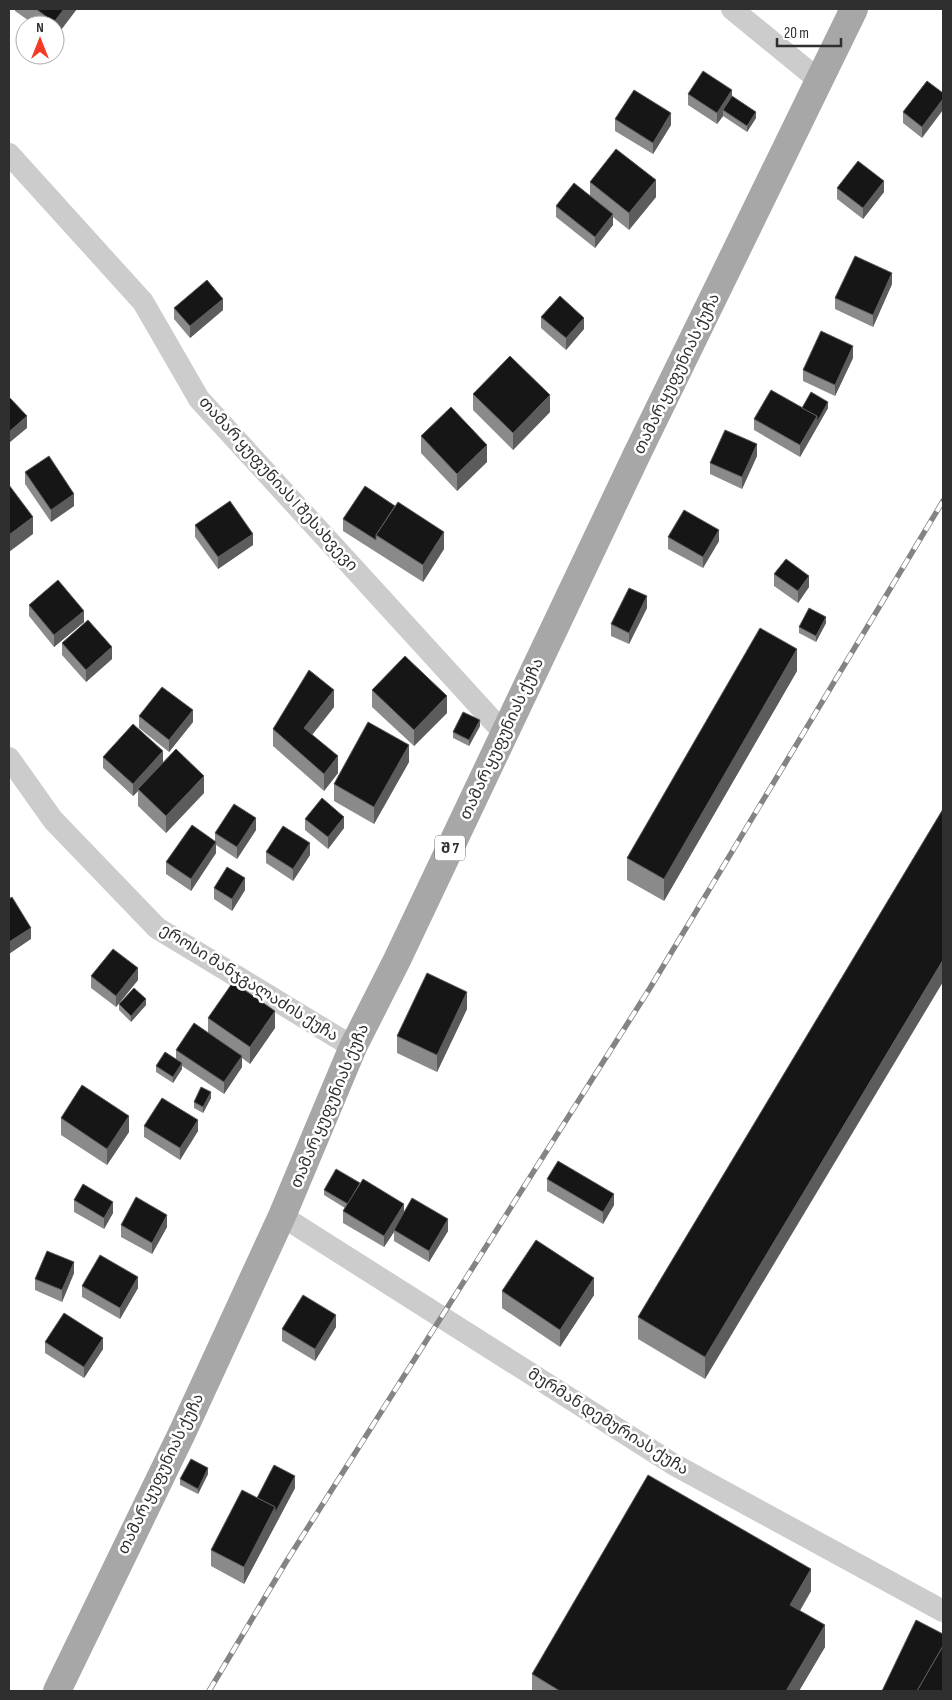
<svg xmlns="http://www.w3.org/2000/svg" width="952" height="1700" font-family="'Sofia Sans Condensed','Noto Sans Georgian',sans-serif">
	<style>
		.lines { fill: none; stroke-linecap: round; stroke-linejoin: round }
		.minor { stroke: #ccc; stroke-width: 22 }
		.major { stroke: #a7a7a7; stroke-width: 28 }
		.rail-casing { stroke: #848484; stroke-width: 5.5 }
		.rail { stroke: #fff; stroke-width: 4; stroke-dasharray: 11; stroke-linecap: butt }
		.wall { fill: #8a8a8a }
		.shaded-wall { fill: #5c5c5c }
		.building { fill: #161616; stroke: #5c5c5c }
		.labels { text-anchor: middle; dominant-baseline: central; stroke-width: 5; stroke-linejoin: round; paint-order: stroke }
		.shield { fill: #fff; stroke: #6d6d6d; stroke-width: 1 }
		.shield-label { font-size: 15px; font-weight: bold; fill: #2f2f2f }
		.street-label { font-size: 16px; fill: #2f2f2f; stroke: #fff }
	</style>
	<rect width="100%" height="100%" fill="#fff"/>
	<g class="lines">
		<!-- minor -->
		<g class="minor">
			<polyline points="732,9 820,81"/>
			<polyline points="9,154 143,302 199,399 505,734"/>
			<polyline points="9,758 53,820 157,928 353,1047"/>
			<polyline points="282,1216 673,1464 943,1611"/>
		</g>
		<!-- major -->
		<polyline class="major" points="57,1691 183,1431 282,1216 353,1047 397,960 637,454 854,9"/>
		<defs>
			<polyline id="rail" points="209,1691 286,1562 650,988 943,501"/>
		</defs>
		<!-- rail casing -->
		<use href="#rail" class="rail-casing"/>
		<!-- rail -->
		<use href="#rail" class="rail"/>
	</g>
	<!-- wall -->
	<g class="wall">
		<polygon points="15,9 77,9 55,25 35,25 15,11"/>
		<polygon points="927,81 922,138 903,123 903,112"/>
		<polygon points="688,94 732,96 756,118 747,132 723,116 717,124 688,105"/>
		<polygon points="615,119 671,125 653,154 615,131"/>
		<polygon points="590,182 656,197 629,230 613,217 613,225 595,248 556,217 556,206 590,195"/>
		<polygon points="837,188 884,192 863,219 837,199"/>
		<polygon points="892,284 873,327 835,309 835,298"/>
		<polygon points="174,308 223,310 190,338 174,319"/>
		<polygon points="541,317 584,329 566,350 541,328"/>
		<polygon points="853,358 835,396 803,381 803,370"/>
		<polygon points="473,394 550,412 513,450 473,410"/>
		<polygon points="802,408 828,408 800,457 754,430 754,419"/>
		<polygon points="421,436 487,462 457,491 421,453"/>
		<polygon points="757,456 742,489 710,474 710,463"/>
		<polygon points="25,472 74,506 51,522 25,484"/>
		<polygon points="343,519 444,549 423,582 343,531"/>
		<polygon points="195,525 253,545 218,569 195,537"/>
		<polygon points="668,537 719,541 703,568 668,549"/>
		<polygon points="774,574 809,587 798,603 774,586"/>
		<polygon points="29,605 84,622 54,647 29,616"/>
		<polygon points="647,608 629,644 611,636 611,624"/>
		<polygon points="826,623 816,642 799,633 799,627"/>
		<polygon points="62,643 112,659 86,682 62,655"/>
		<polygon points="797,671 664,901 627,880 627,858"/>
		<polygon points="372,690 447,713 414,746 372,707"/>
		<polygon points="334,707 312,735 338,773 324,791 273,746 273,729"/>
		<polygon points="139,716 193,722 169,752 139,728"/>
		<polygon points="480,726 469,746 453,738 453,732"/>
		<polygon points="103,757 163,762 204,793 166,833 138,806 138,791 133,796 103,768"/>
		<polygon points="409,762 374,824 334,801 334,784"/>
		<polygon points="943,809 705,1379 638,1339 638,1317"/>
		<polygon points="305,819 344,828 328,849 305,830"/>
		<polygon points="256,830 237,859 216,845 216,853 191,891 166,874 166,862 215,841 215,833"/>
		<polygon points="266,852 310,855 293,881 266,863"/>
		<polygon points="214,888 245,890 232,911 214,899"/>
		<polygon points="91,976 138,980 116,1007 91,988"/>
		<polygon points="119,1004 146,1005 131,1022 119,1010"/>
		<polygon points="467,1009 437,1072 397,1053 397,1036"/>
		<polygon points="208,1018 275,1028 250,1064 242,1058 242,1067 224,1094 182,1066 182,1069 173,1083 156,1072 156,1066 176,1059 176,1050 208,1033"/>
		<polygon points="211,1098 203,1113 194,1108 194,1102"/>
		<polygon points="61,1118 129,1132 107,1165 61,1135"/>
		<polygon points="144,1126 198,1131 180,1160 144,1137"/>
		<polygon points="547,1179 614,1205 603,1224 547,1191"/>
		<polygon points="324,1190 404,1213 448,1231 429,1262 394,1241 394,1232 384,1247 343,1223 343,1211 345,1208 324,1195"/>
		<polygon points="74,1200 113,1213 104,1229 74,1212"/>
		<polygon points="121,1225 167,1227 152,1254 121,1237"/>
		<polygon points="74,1273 62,1302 35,1290 35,1279"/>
		<polygon points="82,1286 138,1288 120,1319 82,1297"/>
		<polygon points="502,1291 594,1295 560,1347 502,1308"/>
		<polygon points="336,1327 315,1361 282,1341 282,1329"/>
		<polygon points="45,1342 103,1349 84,1378 45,1353"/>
		<polygon points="208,1474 198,1494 180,1485 180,1479"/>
		<polygon points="295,1488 244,1584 211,1566 211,1550"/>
		<polygon points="811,1591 800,1611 825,1647 799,1691 532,1691 532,1674"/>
	</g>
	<!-- shaded-wall -->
	<g class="shaded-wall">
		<polygon points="64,9 77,9 55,38 55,25 54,25 54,22"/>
		<polygon points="732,90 732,101 723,110 723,116 717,124 717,113"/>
		<polygon points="943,99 943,110 922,138 922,127"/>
		<polygon points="756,112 756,118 747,132 747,126"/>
		<polygon points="671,113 671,125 653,154 653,143"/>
		<polygon points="656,180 656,197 629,230 629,213"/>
		<polygon points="884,181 884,192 863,219 863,208"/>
		<polygon points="613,214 613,225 595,248 595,237"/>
		<polygon points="892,273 892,284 873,327 873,315"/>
		<polygon points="223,299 223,310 190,338 190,326"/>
		<polygon points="584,318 584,329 566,350 566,338"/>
		<polygon points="853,346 853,358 835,396 835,385"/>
		<polygon points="550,395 550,412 513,450 513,433"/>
		<polygon points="828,402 828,408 800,457 800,445 817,416"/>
		<polygon points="27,416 27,428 9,443 9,432"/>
		<polygon points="757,444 757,456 742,489 742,477"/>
		<polygon points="487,445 487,462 457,491 457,474"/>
		<polygon points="74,494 74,506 51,522 51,510"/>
		<polygon points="33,517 33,534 9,552 9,535"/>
		<polygon points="719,530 719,541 703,568 703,557"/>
		<polygon points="444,532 444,549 423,582 423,565"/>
		<polygon points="253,534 253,545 218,569 218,557"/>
		<polygon points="809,576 809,587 798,603 798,591"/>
		<polygon points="647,596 647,608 629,644 629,633"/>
		<polygon points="84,611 84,622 54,647 54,635"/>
		<polygon points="826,617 826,623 816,642 816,636"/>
		<polygon points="112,647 112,659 86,682 86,670"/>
		<polygon points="797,649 797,671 664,901 664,879"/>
		<polygon points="334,690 334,707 304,745 304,728"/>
		<polygon points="447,696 447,713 414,746 414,730"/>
		<polygon points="193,710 193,722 169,752 169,740"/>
		<polygon points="480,720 480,726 469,746 469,740"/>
		<polygon points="409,745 409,762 374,824 374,807"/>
		<polygon points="163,751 163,763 138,789 138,791 133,796 133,784"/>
		<polygon points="338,756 338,773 324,791 324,774"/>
		<polygon points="204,776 204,793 166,833 166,816"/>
		<polygon points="344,817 344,828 328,849 328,837"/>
		<polygon points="256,818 256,830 237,859 237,847"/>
		<polygon points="216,842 216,853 191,891 191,879"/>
		<polygon points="310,843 310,855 293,881 293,869"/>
		<polygon points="245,878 245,890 232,911 232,899"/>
		<polygon points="31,928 31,939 9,954 9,942"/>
		<polygon points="943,960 943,982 705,1379 705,1357"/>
		<polygon points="138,968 138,980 116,1007 116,996"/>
		<polygon points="467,992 467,1009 437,1072 437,1055"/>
		<polygon points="146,999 146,1005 131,1022 131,1016"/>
		<polygon points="275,1011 275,1028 250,1064 250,1047"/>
		<polygon points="242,1056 242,1067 224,1094 224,1082"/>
		<polygon points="182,1063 182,1069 173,1083 173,1077"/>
		<polygon points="211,1092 211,1098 203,1113 203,1107"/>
		<polygon points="129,1116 129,1132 107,1165 107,1149"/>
		<polygon points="198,1120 198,1131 180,1160 180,1148"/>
		<polygon points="614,1194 614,1205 603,1224 603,1212"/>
		<polygon points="113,1202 113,1213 104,1229 104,1218"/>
		<polygon points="404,1204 404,1216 394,1230 394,1232 384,1247 384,1236"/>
		<polygon points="167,1215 167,1227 152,1254 152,1243"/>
		<polygon points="448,1219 448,1231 429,1262 429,1251"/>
		<polygon points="74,1262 74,1273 62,1302 62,1290"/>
		<polygon points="138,1277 138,1288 120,1319 120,1308"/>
		<polygon points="594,1278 594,1295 560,1347 560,1330"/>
		<polygon points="336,1315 336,1327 315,1361 315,1349"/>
		<polygon points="103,1338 103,1349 84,1378 84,1367"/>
		<polygon points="208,1468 208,1474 198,1494 198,1489"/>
		<polygon points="295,1476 295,1488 244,1584 244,1567 275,1507"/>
		<polygon points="811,1569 811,1591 790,1627 790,1605"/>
		<polygon points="825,1625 825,1647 799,1691 786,1691"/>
	</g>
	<!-- building -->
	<g class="building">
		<polygon points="36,9 64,9 54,22"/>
		<polygon points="703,71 732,90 717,113 688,94"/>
		<polygon points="927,81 943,93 943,99 922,127 903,112"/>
		<polygon points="634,90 671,113 653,143 615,119"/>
		<polygon points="732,96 756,112 747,126 723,110"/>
		<polygon points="616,149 656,180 629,213 590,182"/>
		<polygon points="858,161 884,181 863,208 837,188"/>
		<polygon points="574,183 613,214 595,237 556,206"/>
		<polygon points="855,256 892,273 873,315 835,298"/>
		<polygon points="207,280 223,299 190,326 174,308"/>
		<polygon points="560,296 584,318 566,338 541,317"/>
		<polygon points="821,331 853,346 835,385 803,370"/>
		<polygon points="510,356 550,395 513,433 473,394"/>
		<polygon points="771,390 817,416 800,445 754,419"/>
		<polygon points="811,392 828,402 817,422 817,416 802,408"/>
		<polygon points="10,398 27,416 9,432 9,399"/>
		<polygon points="451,407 487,445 457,474 421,436"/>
		<polygon points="725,430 757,444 742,477 710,463"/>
		<polygon points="49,456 74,494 51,510 25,472"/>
		<polygon points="9,485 33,517 9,535"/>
		<polygon points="365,486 395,506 376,535 376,540 343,519"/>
		<polygon points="230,501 253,534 218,557 195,525"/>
		<polygon points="398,502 444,532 423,565 376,535"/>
		<polygon points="684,510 719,530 703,557 668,537"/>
		<polygon points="786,559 809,576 798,591 774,574"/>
		<polygon points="58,580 84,611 54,635 29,605"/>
		<polygon points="629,588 647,596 629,633 611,624"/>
		<polygon points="809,608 826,617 816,636 799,627"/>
		<polygon points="88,620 112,647 86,670 62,643"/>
		<polygon points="760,628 797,649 664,879 627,858"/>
		<polygon points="405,656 447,696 414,730 372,690"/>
		<polygon points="309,670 334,690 304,728 338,756 324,774 273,729"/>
		<polygon points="162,687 193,710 169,740 139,716"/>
		<polygon points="463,712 480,720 469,740 453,732"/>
		<polygon points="368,722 409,745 374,807 334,784"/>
		<polygon points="133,724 163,751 133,784 103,757"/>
		<polygon points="176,749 204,776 166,816 138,789"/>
		<polygon points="322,798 344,817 328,837 305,819"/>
		<polygon points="234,804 256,818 237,847 215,833"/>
		<polygon points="943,809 943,960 705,1357 638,1317"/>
		<polygon points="192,825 216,842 191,879 166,862"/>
		<polygon points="283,826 310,843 293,869 266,852"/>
		<polygon points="227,867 245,878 232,899 214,888"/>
		<polygon points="12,897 31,928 9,942 9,899"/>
		<polygon points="113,949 138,968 116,996 91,976"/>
		<polygon points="427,973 467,992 437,1055 397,1036"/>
		<polygon points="233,982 275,1011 250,1047 208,1018"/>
		<polygon points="134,988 146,999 131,1016 119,1004"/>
		<polygon points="194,1023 242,1056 224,1082 176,1050"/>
		<polygon points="165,1052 182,1063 173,1077 156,1066"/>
		<polygon points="82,1085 129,1116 107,1149 61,1118"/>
		<polygon points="201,1087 211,1092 203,1107 194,1102"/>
		<polygon points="162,1098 198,1120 180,1148 144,1126"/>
		<polygon points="558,1161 614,1194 603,1212 547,1179"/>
		<polygon points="336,1169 360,1183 348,1204 324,1190"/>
		<polygon points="363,1179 404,1204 384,1236 343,1211"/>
		<polygon points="83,1184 113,1202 104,1218 74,1200"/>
		<polygon points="136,1197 167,1215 152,1243 121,1225"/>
		<polygon points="412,1198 448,1219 429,1251 394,1230"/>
		<polygon points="536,1240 594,1278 560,1330 502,1291"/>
		<polygon points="47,1251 74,1262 62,1290 35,1279"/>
		<polygon points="100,1255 138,1277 120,1308 82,1286"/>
		<polygon points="303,1295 336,1315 315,1349 282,1329"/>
		<polygon points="64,1313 103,1338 84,1367 45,1342"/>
		<polygon points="191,1459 208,1468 198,1489 180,1479"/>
		<polygon points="274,1465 295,1476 275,1513 275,1507 257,1498"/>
		<polygon points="648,1475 811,1569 790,1605 825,1625 786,1691 560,1691 532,1674"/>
		<polygon points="242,1490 275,1507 244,1567 211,1550"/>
		<polygon points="916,1620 943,1634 943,1646 917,1691 882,1691"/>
		<polygon points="943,1646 943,1691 917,1691"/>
	</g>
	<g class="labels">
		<!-- shield labels -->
		<rect class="shield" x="435" y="835.5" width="30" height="25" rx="4"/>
		<g class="shield-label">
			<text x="450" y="848">შ 7</text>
		</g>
		<!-- street labels -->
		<g class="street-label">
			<text transform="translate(677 374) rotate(-64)">თამარ ყუფუნიას ქუჩა</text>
			<text transform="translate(278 484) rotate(48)">თამარ ყუფუნიას I შესახვევი</text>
			<text transform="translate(502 739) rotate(-65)">თამარ ყუფუნიას ქუჩა</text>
			<text transform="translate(249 983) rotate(32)">ეროსი მანჯგალაძის ქუჩა</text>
			<text transform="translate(330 1106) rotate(-67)">თამარ ყუფუნიას ქუჩა</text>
			<text transform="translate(608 1422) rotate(32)">მურმან დემურიას ქუჩა</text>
			<text transform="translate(161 1474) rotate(-64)">თამარ ყუფუნიას ქუჩა</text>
		</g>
	</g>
	<!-- border -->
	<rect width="952" height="1700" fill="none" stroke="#2f2f2f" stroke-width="20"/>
	<!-- north arrow -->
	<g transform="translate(40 40)"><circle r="24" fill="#ffffff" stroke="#acacac"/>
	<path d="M0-4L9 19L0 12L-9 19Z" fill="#f33a25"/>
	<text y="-8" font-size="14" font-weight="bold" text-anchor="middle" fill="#2f2f2f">N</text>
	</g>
	<!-- scale -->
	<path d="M777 38v8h64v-8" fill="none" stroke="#2f2f2f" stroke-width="2.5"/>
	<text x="784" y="38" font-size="15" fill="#2f2f2f" stroke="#ffffff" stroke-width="4" paint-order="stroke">20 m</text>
</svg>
